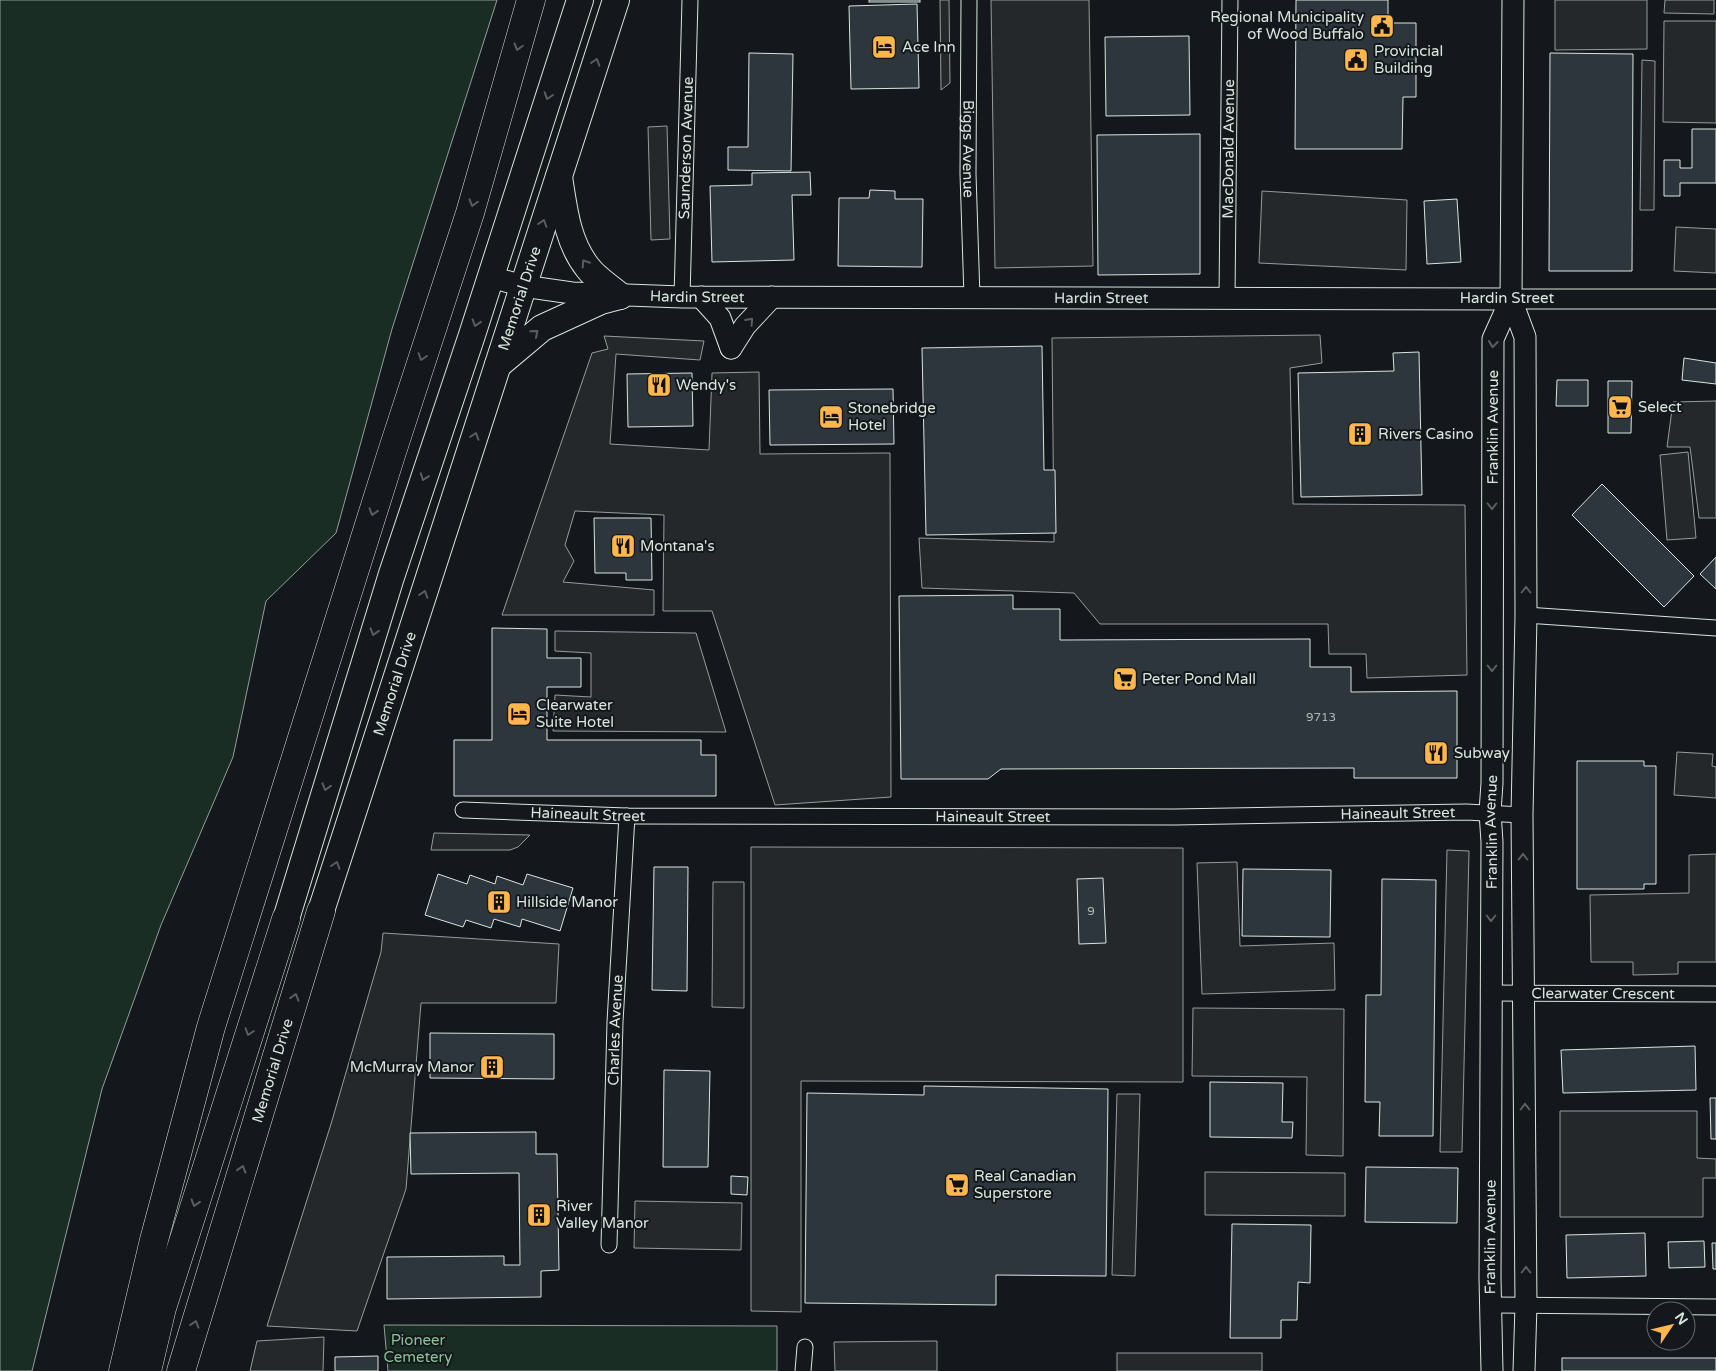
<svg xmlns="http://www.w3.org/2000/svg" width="1716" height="1371" font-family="'Varela Round',sans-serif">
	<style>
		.green { fill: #1a2d24; stroke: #939e99 }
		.parking { fill: #24282b; stroke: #939e99 }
		.building { fill: #2c363c; stroke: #d8e6dc }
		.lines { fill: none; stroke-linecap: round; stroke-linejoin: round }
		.minor-casing { stroke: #d8e6dc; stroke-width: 17 }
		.tertiary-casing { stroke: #d8e6dc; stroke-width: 21 }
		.secondary-casing { stroke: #d8e6dc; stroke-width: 23 }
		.trunk-casing { stroke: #d8e6dc; stroke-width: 28 }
		.motorway-casing { stroke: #d8e6dc; stroke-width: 29 }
		.minor { stroke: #14181c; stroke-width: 15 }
		.tertiary { stroke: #14181c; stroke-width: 19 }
		.secondary { stroke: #14181c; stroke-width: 21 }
		.trunk { stroke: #14181c; stroke-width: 26 }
		.motorway { stroke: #14181c; stroke-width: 28 }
		.oneway { stroke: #59605f }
		.labels { text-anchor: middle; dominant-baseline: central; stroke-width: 4; stroke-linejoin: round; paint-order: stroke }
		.number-label { font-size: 12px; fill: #adbab4 }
		.poi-label { font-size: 15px; fill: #d8e6dc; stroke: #14181c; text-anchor: start }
		.street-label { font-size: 15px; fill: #d8e6dc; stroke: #14181c }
		.park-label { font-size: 15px; fill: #8ac095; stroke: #14181c }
	</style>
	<rect width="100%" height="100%" fill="#14181c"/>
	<!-- green -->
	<g class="green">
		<polygon points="0,0 497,0 392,329 336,533 266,601 233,757 161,925 102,1089 32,1371 0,1371"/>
		<polygon points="384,1325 777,1326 777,1371 388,1371"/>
	</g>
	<!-- parking -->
	<g class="parking">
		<polygon points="940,0 949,0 950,83 941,90"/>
		<polygon points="991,0 1089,0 1093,266 995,268"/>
		<polygon points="1555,0 1647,0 1647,49 1555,50"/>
		<polygon points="1665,0 1714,0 1714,14 1664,13"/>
		<polygon points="1664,21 1716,21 1716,123 1663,122"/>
		<polygon points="1642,60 1655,61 1654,210 1640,210"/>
		<polygon points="667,126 670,239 651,240 648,127"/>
		<polygon points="1262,191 1407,200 1406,270 1259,263"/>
		<polygon points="1676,227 1716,229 1716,273 1674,271"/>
		<polygon points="1320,335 1322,363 1290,368 1293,504 1465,505 1467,675 1367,678 1366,654 1329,654 1328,624 1100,624 1074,593 922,588 919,538 1054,542 1052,338"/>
		<polygon points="604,336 704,341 700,360 616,354 610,444 709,450 712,373 759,372 760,454 890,453 891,797 775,805 712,611 663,611 664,515 575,511 565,545 574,561 563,582 654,590 654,615 502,615 592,353 608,349"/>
		<polygon points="1716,401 1716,518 1699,518 1690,447 1667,447 1673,402"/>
		<polygon points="1688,452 1696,538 1667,540 1660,455"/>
		<polygon points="555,631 696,633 726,732 553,731 555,695 591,697 591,653 555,651"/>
		<polygon points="1677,752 1713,754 1712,766 1716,767 1716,798 1674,795"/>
		<polygon points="434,833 530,835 518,847 510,850 431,850"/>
		<polygon points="751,847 1183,848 1183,1082 801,1081 801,1312 751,1311"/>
		<polygon points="1447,850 1469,851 1462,1152 1440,1152"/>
		<polygon points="1716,854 1716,962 1678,962 1678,974 1633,975 1633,962 1591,962 1590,895 1689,893 1689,855"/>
		<polygon points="1237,862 1240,946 1334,943 1335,990 1202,994 1197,863"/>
		<polygon points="713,882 744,882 744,1008 712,1007"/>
		<polygon points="383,933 559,944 556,1003 421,1003 406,1189 357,1331 267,1326 331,1124 381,952"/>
		<polygon points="1193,1008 1344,1009 1343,1156 1306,1155 1307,1077 1192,1076"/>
		<polygon points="1117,1094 1140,1094 1135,1276 1112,1275"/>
		<polygon points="1560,1111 1697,1111 1697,1158 1716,1159 1716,1178 1703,1178 1703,1217 1560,1217"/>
		<polygon points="1205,1172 1345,1173 1345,1216 1205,1215"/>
		<polygon points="635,1201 742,1203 741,1250 634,1248"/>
		<polygon points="324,1337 323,1371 250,1371 257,1341"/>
		<polygon points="937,1341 937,1371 835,1371 834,1342"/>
		<rect x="1117" y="1353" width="145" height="18"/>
	</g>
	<!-- building -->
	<g class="building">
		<rect x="869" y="0" width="51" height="2"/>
		<polygon points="1296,0 1388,0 1388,23 1416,23 1416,97 1403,97 1402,149 1295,149"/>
		<polygon points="917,4 919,88 851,89 849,6"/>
		<polygon points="1189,36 1190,115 1106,116 1105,37"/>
		<polygon points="749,53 793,54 791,171 728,170 728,147 748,147"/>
		<polygon points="1550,53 1633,54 1632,271 1549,271"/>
		<polygon points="1692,129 1716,129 1716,183 1680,183 1680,196 1664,196 1664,160 1680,160 1680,168 1692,168"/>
		<polygon points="1200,134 1200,274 1098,275 1097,135"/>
		<polygon points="810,172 811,195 792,195 794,260 712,262 710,186 752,185 752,173"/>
		<polygon points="870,190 895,191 895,199 923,199 922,267 838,266 839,198 869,198"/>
		<polygon points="1457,199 1461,262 1427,264 1424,201"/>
		<polygon points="1042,346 1044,470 1055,470 1056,533 926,535 922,348"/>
		<polygon points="1419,352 1422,495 1301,497 1298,373 1394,371 1393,353"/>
		<polygon points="1684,358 1716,363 1716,384 1682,380"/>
		<polygon points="692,373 693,426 628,427 627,374"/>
		<polygon points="1557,380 1588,380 1588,406 1556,406"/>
		<polygon points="1608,381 1632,381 1631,433 1608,433"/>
		<polygon points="893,389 894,444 770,445 769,390"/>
		<polygon points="1602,484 1694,576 1664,607 1572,515"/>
		<polygon points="594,518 651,518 652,580 626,580 626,573 595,573"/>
		<polygon points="1716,557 1716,589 1700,574"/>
		<polygon points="1013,595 1013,609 1060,609 1060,640 1310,639 1310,667 1351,667 1351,692 1457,691 1457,778 1354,778 1354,768 1001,769 988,779 901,779 899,596"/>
		<polygon points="492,628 547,629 547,658 581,658 581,687 547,687 547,740 701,740 701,755 716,755 716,796 454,796 454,740 492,740"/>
		<polygon points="1577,761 1644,761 1644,766 1656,766 1656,884 1644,884 1644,889 1577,889"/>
		<polygon points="654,867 688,867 687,991 652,990"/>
		<polygon points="1243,869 1331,870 1330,937 1242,936"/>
		<polygon points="438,874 467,884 470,875 495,884 497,876 523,885 527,874 573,888 560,931 522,919 520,927 494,919 491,928 466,920 463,927 425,915"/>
		<polygon points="1103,878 1106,943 1079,944 1077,879"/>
		<polygon points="1382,879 1436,880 1433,1136 1379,1136 1380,1102 1365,1102 1366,995 1381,995"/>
		<polygon points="430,1033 554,1034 554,1079 430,1078"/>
		<polygon points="1695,1046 1696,1090 1563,1093 1561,1050"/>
		<polygon points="664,1070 710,1071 708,1167 663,1167"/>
		<polygon points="1210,1082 1283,1083 1282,1122 1293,1122 1292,1138 1210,1137"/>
		<polygon points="924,1086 1108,1089 1106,1276 996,1275 996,1305 805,1303 807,1093 924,1095"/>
		<polygon points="1710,1098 1716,1098 1716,1139 1711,1139"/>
		<polygon points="536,1132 536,1154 557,1154 559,1270 541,1271 541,1297 387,1299 387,1257 504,1256 504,1265 520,1265 519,1173 411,1174 410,1133"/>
		<polygon points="1366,1167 1458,1168 1457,1223 1365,1222"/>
		<polygon points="731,1176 748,1177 747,1195 731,1194"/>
		<polygon points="1232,1224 1311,1225 1310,1283 1298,1282 1297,1320 1281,1320 1281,1338 1230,1338"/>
		<polygon points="1645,1233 1646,1276 1567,1278 1566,1235"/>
		<polygon points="1704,1241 1705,1267 1669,1268 1668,1242"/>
		<polygon points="1712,1243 1716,1243 1716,1269 1713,1269"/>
		<polygon points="378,1356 378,1371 335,1371 335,1357"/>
		<rect x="1562" y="1358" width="154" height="13"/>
	</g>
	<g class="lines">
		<defs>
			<g id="minor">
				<path id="s1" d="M969 0 968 174 972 297"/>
				<path id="s2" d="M682 297 690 0"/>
				<path id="s3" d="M1227 298 1230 0"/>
				<polyline points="1526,615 1716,628"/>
				<path id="s4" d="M463 810 627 816 1175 817 1466 812 1522 815"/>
				<path id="s5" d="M1491 993 1716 994"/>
				<path id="s6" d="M609 1245 615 1022 627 816"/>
				<polyline points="1491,1305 1716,1307"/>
				<polyline points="803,1371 805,1347"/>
			</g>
			<polyline id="tertiary" points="1511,299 1716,299"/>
			<g id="secondary">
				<polyline points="1513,0 1511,299 1525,337 1526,615 1522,815 1526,1305 1524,1371"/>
				<path id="s7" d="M491 277 523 286 572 293 682 297 1511 299"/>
				<polyline points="701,297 720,318 731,348"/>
				<polyline points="731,348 745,326 772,297"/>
				<path id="s8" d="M1492 1371 1490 1278 1492 842 1490 812 1492 783 1493 339 1511 299"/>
			</g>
			<g id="trunk">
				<path d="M559 177C564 208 567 242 588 268 596 279 610 287 620 296"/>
				<polyline points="498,365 542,328 601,301 620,296"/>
				<path id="s9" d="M321 911 616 0"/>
				<polyline points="286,919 391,577 472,335 580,0"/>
			</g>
			<g id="motorway">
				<polyline points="123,1371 154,1240 211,1027 391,455 470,213 531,0"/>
				<polyline points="147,1371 162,1308 286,919"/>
				<path id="s10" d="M181 1371 321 911"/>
			</g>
		</defs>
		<!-- minor casing -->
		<use href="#minor" class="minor-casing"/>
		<!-- tertiary casing -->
		<use href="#tertiary" class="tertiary-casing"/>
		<!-- secondary casing -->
		<use href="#secondary" class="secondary-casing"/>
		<!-- trunk casing -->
		<use href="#trunk" class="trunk-casing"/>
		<!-- motorway casing -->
		<use href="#motorway" class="motorway-casing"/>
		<!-- minor -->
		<use href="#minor" class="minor"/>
		<!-- tertiary -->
		<use href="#tertiary" class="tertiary"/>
		<!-- secondary -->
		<use href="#secondary" class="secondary"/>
		<!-- trunk -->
		<use href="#trunk" class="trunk"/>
		<!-- motorway -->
		<use href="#motorway" class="motorway"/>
	</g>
	<!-- one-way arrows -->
	<defs><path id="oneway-chevron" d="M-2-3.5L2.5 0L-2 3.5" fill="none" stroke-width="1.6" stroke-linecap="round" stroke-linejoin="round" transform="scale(1.25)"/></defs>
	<g class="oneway">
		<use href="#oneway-chevron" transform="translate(518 47) rotate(106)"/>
		<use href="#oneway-chevron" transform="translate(596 62) rotate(-72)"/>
		<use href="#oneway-chevron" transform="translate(548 96) rotate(108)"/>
		<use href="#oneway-chevron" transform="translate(473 203) rotate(106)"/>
		<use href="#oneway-chevron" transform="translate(543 223) rotate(-72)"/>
		<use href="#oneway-chevron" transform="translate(585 263) rotate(-123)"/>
		<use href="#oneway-chevron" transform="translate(750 321) rotate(-48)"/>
		<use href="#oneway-chevron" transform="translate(476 323) rotate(107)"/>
		<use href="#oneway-chevron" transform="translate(535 333) rotate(-40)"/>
		<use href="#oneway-chevron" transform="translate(1493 344) rotate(96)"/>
		<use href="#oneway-chevron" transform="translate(422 357) rotate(108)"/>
		<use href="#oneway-chevron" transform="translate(475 436) rotate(-72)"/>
		<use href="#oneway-chevron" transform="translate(424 477) rotate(109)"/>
		<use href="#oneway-chevron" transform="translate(1492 506) rotate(90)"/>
		<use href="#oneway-chevron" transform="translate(373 512) rotate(107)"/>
		<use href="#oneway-chevron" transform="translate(1526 590) rotate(-90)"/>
		<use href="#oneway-chevron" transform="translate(424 594) rotate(-72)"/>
		<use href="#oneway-chevron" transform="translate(374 632) rotate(107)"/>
		<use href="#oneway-chevron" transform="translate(1492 668) rotate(90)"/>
		<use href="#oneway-chevron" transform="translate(326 787) rotate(107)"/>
		<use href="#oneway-chevron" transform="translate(1523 857) rotate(-90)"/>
		<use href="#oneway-chevron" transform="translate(336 865) rotate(-72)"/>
		<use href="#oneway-chevron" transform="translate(1491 918) rotate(90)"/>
		<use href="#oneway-chevron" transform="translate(295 997) rotate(-73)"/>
		<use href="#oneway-chevron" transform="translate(249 1032) rotate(108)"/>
		<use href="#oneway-chevron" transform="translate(1525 1107) rotate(-90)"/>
		<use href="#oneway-chevron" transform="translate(242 1169) rotate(-73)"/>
		<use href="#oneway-chevron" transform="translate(195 1203) rotate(107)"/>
		<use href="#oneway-chevron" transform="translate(1526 1270) rotate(-90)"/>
		<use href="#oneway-chevron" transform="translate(195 1324) rotate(-73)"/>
	</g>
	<!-- icons -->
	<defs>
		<symbol id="civic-square" viewBox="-11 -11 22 22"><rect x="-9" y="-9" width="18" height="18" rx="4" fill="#ffb74d" stroke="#14181c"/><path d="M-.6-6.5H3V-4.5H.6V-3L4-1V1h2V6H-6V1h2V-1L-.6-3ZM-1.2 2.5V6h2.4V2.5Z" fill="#111"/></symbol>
		<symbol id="hotel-square" viewBox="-11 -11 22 22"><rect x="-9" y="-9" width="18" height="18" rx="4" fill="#ffb74d" stroke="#14181c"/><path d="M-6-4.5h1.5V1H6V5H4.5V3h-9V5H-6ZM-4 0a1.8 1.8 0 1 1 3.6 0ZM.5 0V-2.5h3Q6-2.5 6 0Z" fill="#111"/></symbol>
		<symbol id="restaurant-square" viewBox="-11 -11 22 22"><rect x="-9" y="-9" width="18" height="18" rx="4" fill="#ffb74d" stroke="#14181c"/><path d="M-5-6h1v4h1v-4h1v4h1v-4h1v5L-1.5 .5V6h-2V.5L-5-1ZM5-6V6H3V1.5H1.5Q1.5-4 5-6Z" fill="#111"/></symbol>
		<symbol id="supermarket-square" viewBox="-11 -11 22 22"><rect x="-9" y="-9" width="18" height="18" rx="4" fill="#ffb74d" stroke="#14181c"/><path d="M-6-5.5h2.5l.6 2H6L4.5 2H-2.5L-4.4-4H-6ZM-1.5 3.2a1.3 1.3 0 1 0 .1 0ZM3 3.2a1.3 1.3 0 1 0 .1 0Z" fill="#111"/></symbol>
		<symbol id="building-square" viewBox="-11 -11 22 22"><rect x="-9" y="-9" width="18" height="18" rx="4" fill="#ffb74d" stroke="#14181c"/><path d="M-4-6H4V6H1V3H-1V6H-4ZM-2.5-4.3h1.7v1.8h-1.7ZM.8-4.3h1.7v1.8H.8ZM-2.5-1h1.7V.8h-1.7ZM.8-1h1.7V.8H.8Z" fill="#111"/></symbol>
	</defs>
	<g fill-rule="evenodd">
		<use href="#civic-square" x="1368" y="12" width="28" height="28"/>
		<use href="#hotel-square" x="870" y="33" width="28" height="28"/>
		<use href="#civic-square" x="1342" y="46" width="28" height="28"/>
		<use href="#restaurant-square" x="645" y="371" width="28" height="28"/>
		<use href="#supermarket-square" x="1606" y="393" width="28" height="28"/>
		<use href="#hotel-square" x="817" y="403" width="28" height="28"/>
		<use href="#building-square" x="1346" y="420" width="28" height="28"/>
		<use href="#restaurant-square" x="609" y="532" width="28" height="28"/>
		<use href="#supermarket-square" x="1111" y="665" width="28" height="28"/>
		<use href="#hotel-square" x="505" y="700" width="28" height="28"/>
		<use href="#restaurant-square" x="1422" y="739" width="28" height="28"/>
		<use href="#building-square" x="485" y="888" width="28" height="28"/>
		<use href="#building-square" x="478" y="1053" width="28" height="28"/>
		<use href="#supermarket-square" x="943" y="1171" width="28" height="28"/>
		<use href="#building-square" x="525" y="1201" width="28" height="28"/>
	</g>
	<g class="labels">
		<!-- number labels -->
		<g class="number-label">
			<text x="1321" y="717">9713</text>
			<text x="1091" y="911">9</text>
		</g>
		<!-- poi labels -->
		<g class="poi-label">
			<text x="1364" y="17" text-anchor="end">Regional Municipality<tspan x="1364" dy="17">of Wood Buffalo</tspan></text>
			<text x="902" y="47">Ace Inn</text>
			<text x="1374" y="51">Provincial<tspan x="1374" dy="17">Building</tspan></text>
			<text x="676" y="385">Wendy's</text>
			<text x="1638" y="407">Select</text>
			<text x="848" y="408">Stonebridge<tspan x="848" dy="17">Hotel</tspan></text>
			<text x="1378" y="434">Rivers Casino</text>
			<text x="640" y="546">Montana's</text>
			<text x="1142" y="679">Peter Pond Mall</text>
			<text x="536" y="705">Clearwater<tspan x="536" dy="17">Suite Hotel</tspan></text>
			<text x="1454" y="753">Subway</text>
			<text x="516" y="902">Hillside Manor</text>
			<text x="474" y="1067" text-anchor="end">McMurray Manor</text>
			<text x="974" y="1176">Real Canadian<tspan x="974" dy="17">Superstore</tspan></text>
			<text x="556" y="1206">River<tspan x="556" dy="17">Valley Manor</tspan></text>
		</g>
		<!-- street labels -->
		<g class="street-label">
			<text stroke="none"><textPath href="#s2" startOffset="149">Saunderson Avenue</textPath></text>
			<text stroke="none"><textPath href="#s1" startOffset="149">Biggs Avenue</textPath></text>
			<text stroke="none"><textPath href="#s3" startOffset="149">MacDonald Avenue</textPath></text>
			<text stroke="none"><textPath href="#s7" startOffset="208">Hardin Street</textPath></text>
			<text stroke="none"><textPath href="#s7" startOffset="612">Hardin Street</textPath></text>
			<text x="1507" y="298">Hardin Street</text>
			<text stroke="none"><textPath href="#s9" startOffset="644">Memorial Drive</textPath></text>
			<text stroke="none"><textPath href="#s8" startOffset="944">Franklin Avenue</textPath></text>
			<text stroke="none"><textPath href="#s9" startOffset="239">Memorial Drive</textPath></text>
			<text stroke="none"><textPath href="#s4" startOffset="935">Haineault Street</textPath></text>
			<text stroke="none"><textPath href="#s4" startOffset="125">Haineault Street</textPath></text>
			<text stroke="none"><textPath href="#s4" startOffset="530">Haineault Street</textPath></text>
			<text stroke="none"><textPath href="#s8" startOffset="539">Franklin Avenue</textPath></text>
			<text stroke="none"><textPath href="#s5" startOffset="112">Clearwater Crescent</textPath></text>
			<text stroke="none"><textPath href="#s6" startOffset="215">Charles Avenue</textPath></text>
			<text stroke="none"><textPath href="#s10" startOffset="314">Memorial Drive</textPath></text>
			<text stroke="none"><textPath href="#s8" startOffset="134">Franklin Avenue</textPath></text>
		</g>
		<!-- park labels -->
		<g class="park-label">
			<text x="418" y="1340">Pioneer<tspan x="418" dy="17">Cemetery</tspan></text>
		</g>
	</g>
	<!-- north arrow -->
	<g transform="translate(1671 1326) rotate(55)"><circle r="24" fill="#14181c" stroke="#626a69"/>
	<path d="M0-4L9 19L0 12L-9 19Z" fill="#ffb74d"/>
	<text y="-8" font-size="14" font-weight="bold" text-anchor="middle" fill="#d8e6dc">N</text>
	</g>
</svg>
